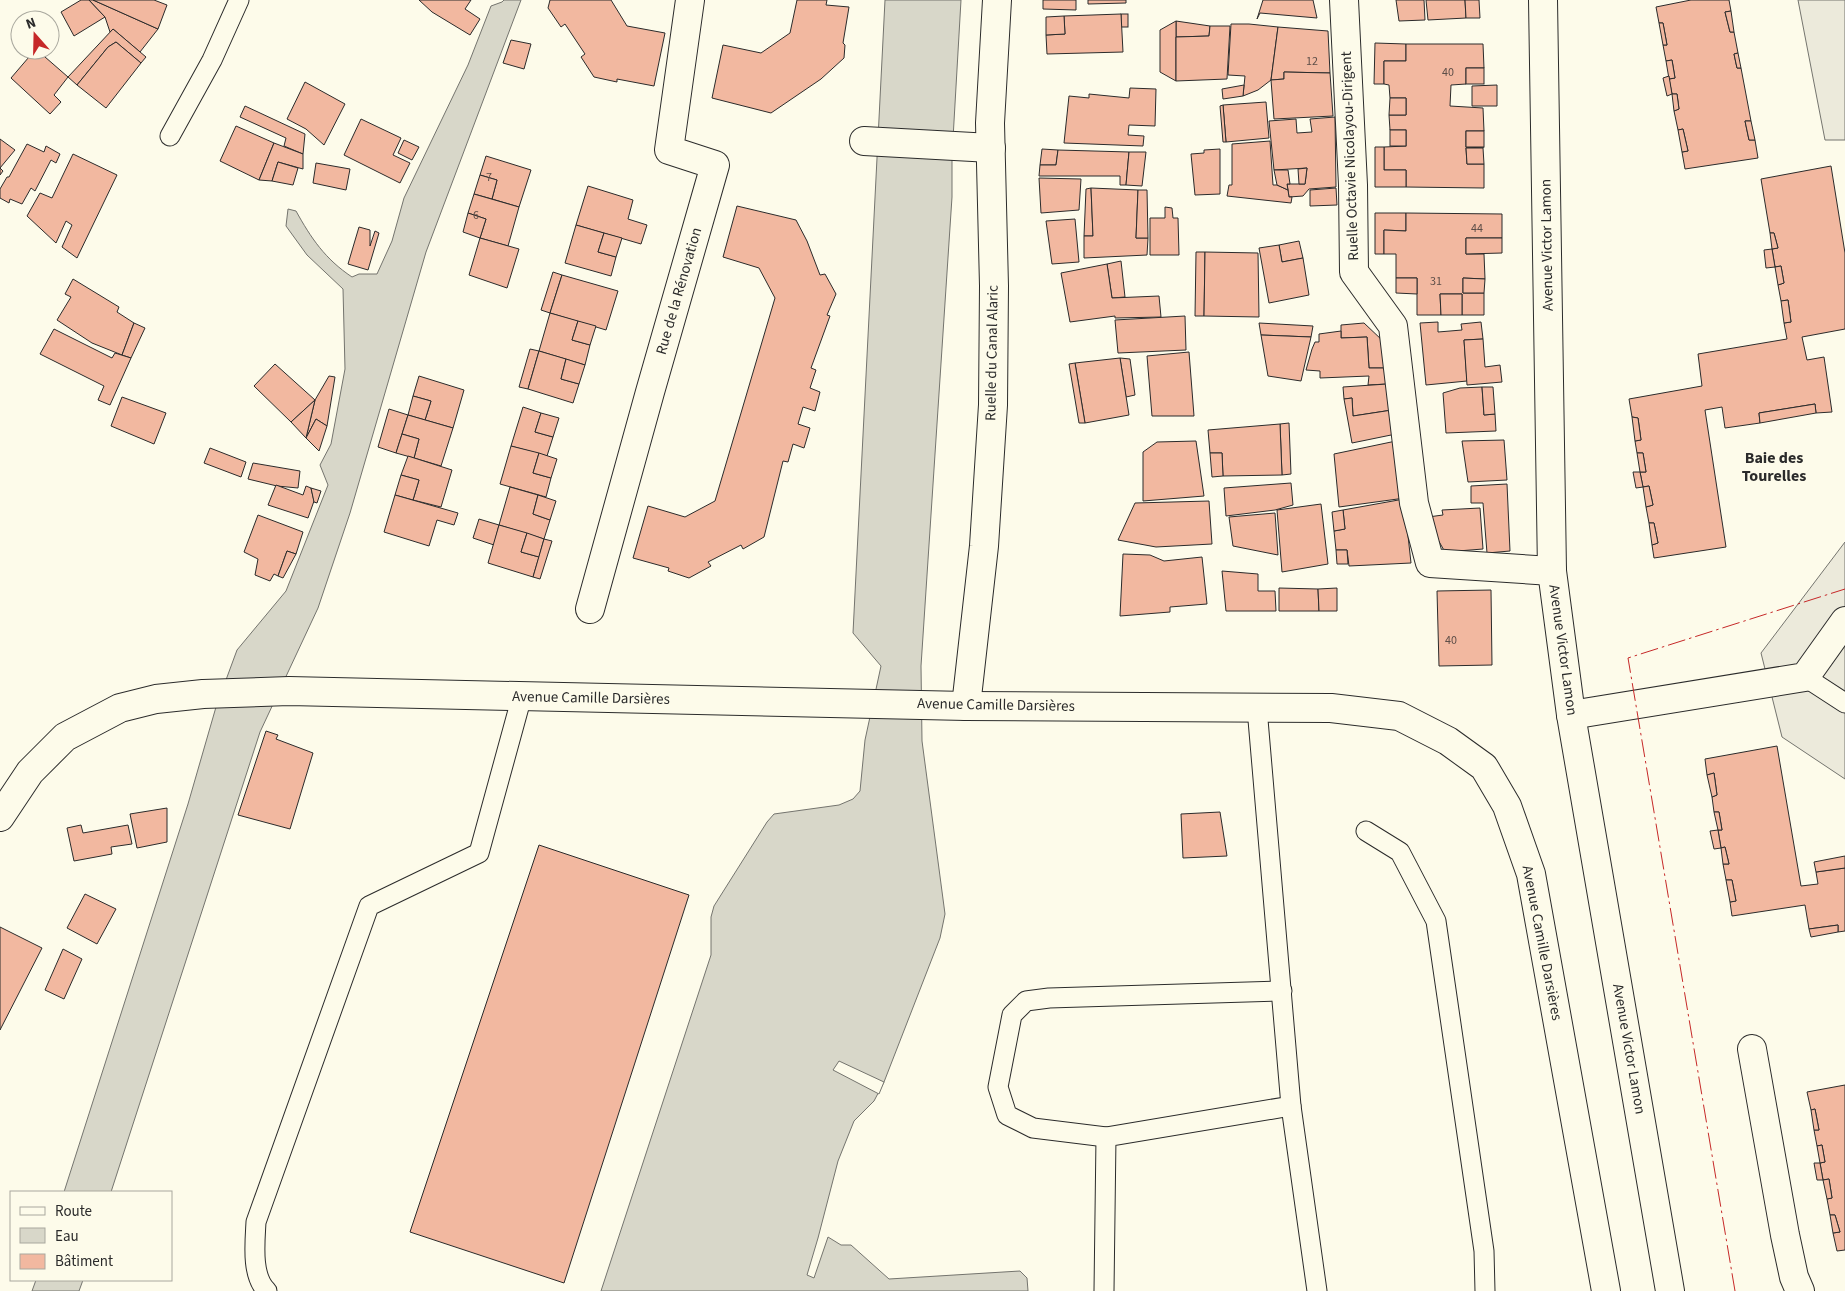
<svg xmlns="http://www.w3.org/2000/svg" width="1845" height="1291" font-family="'Source Sans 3',sans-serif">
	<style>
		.parking { fill: #eceadb; stroke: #74746e }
		.water { fill: #d8d7c9; stroke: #74746e }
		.pier { fill: #fdfbea; stroke: #74746e }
		.building { fill: #f2b8a0; stroke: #2b2b2b }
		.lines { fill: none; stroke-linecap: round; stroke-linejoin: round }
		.lane-casing { stroke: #2b2b2b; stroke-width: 21 }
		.street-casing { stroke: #2b2b2b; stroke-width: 30 }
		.secondary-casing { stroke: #2b2b2b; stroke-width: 30 }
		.primary-casing { stroke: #2b2b2b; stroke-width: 30 }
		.lane { stroke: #fdfbea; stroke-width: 19 }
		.street { stroke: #fdfbea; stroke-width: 28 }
		.secondary { stroke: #fdfbea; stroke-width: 28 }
		.primary { stroke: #fdfbea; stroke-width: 28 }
		.power { stroke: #c62828; stroke-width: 1; stroke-dasharray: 18 4 2.5 4; stroke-linecap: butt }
		.labels { text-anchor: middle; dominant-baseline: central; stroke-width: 4; stroke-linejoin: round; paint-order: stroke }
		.number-label { font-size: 12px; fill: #5d4e48 }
		.street-label { font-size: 15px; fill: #2b2b2b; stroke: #fdfbea }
		.neighbourhood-label { font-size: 16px; font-weight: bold; fill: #2b2b2b; stroke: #fdfbea }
	</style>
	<rect width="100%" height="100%" fill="#fdfbea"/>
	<!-- parking -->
	<g class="parking">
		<polygon points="1798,0 1845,0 1845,140 1825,140"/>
		<polygon points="1845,542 1845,779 1782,737 1761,653"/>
	</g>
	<!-- water -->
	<g class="water">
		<path d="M504 0H521L426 252 350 513 318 608 260 732 111 1192H64L188 804 216 707 237 650 286 591 328 485 320 465 331 444 345 369 343 289 307 255 286 226 288 209 296 211C311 238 325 259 352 277L359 274H377L392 241 404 198 468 65 491 6 502 2Z"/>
		<polygon points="885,0 961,0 952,156 952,197 921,666 922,741 945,914 940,938 884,1082 874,1101 854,1121 838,1161 818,1238 807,1275 814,1278 828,1237 841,1245 851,1245 889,1279 1020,1271 1027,1278 1028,1291 601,1291 711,955 711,917 714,906 767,822 774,814 839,805 853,799 860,791 865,740 881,666 853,633"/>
		<polygon points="36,1280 83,1280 79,1291 32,1291"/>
	</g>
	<!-- pier -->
	<polygon class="pier" points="839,1061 884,1082 879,1094 833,1070"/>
	<!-- building -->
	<g class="building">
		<polygon points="81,0 89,0 105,17 74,36 61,12"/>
		<polygon points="89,0 93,0 158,29 140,52 113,29 110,32 105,17"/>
		<polygon points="93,0 154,0 167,5 158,29"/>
		<polygon points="419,0 471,0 465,9 480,19 470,35 432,12"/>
		<polygon points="550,0 611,0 627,26 665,33 654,86 617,79 617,82 594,77 581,57 585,54 565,24 561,27 548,8"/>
		<polygon points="797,0 827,0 826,5 849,7 843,43 845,45 844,58 821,79 771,113 712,98 723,45 761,53 790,33"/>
		<polygon points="1043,0 1076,0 1076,10 1043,9"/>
		<polygon points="1088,0 1126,0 1126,3 1088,4"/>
		<polygon points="1263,0 1313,0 1317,18 1260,13 1257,19"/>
		<polygon points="1396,0 1424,0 1425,20 1399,21"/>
		<polygon points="1426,0 1465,0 1466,18 1428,20"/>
		<polygon points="1465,0 1479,0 1480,18 1466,18"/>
		<polygon points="1691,0 1729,0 1731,11 1725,12 1730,32 1734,32 1738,53 1734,54 1737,68 1741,68 1751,121 1745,121 1749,140 1755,140 1758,158 1685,169 1682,152 1688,151 1683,129 1678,130 1674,111 1679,109 1677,94 1672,94 1669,79 1675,78 1672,60 1666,61 1663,45 1667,45 1663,23 1659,23 1656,7"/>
		<polygon points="1731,11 1734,32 1730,32 1725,12"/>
		<rect x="1121" y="14" width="7" height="13"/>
		<polygon points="1121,14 1123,52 1047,54 1046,35 1065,34 1064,16"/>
		<polygon points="1064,16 1065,34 1046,35 1046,17"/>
		<polygon points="1176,21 1210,26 1209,36 1176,37"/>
		<polygon points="1176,21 1176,81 1160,72 1160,30"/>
		<polygon points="1659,23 1663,23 1667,45 1663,45"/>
		<polygon points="1231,24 1249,24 1278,27 1271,80 1258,90 1243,96 1245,76 1228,75"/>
		<polygon points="1210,26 1230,26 1227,79 1176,81 1176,37 1209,36"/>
		<polygon points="1278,27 1328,31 1330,73 1284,72 1284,79 1271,80"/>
		<polygon points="113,29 146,57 141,63 116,42 108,47 77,85 68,77"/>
		<polygon points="511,40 531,44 524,69 503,63"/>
		<polygon points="116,42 141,63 106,108 77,85 108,47"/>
		<polygon points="1375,43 1406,44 1406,61 1384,61 1384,84 1374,84"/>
		<polygon points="1406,44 1483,44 1484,68 1466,68 1466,84 1451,85 1450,106 1483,108 1484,131 1466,131 1466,147 1484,147 1466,148 1467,164 1484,164 1484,188 1406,187 1406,170 1384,170 1384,147 1406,146 1406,130 1390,130 1389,115 1406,115 1406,98 1390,98 1389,85 1384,84 1384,61 1406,61"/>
		<polygon points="35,50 37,50 68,77 54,95 61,102 50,114 11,78"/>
		<polygon points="1738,53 1741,68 1737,68 1734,54"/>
		<polygon points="1672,60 1675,78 1669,79 1666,61"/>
		<rect x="1466" y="68" width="18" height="16"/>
		<polygon points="1284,72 1330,73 1333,116 1274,119 1271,80 1284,79"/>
		<polygon points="1669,76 1672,94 1667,96 1663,78"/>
		<polygon points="305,82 345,104 324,145 306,129 287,119"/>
		<polygon points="1244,85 1243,96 1223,99 1222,89"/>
		<polygon points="1497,85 1497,106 1472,106 1472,86"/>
		<polygon points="1130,88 1156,89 1155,126 1129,125 1128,135 1144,136 1143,146 1064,143 1069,96 1089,98 1089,94 1129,98"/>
		<polygon points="1672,94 1677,94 1679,109 1674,111"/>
		<polygon points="1390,98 1406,98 1406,115 1389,115"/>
		<polygon points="1266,102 1269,138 1226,142 1223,105"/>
		<polygon points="1223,105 1226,142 1223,142 1220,106"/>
		<polygon points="245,106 305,134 303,154 284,146 286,138 240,117"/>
		<polygon points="1335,117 1336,187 1309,189 1303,196 1289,197 1287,184 1305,184 1307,168 1274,170 1269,121 1296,119 1297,133 1312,132 1310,119"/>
		<polygon points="361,119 401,138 393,155 410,163 400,183 344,155"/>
		<polygon points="1745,121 1751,121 1755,140 1749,140"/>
		<polygon points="236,126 274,143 259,180 220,161"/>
		<polygon points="1683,129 1688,151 1682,152 1678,130"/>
		<rect x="1390" y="130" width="16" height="16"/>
		<rect x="1466" y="131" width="18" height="16"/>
		<polygon points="0,139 15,150 0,168 3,171 0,175"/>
		<polygon points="404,140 419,147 412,160 398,153"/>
		<polygon points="1270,141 1273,185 1277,185 1288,190 1289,197 1292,197 1291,203 1227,196 1229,185 1232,185 1232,144"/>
		<polygon points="274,143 303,154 303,169 278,162 272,181 259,180"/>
		<polygon points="27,144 44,152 46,146 60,154 56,163 51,160 35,191 31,188 22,204 10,199 9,203 0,198 0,189 7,177 9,177"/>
		<polygon points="1375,147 1384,147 1384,170 1406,170 1406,187 1375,187"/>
		<polygon points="1466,148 1483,148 1484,164 1467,164"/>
		<polygon points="1042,149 1058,150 1056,165 1040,165"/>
		<polygon points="1220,149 1220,194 1195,195 1191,154 1204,153 1204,150"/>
		<polygon points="1058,150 1129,152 1126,185 1120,185 1120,176 1039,176 1040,165 1056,165"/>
		<polygon points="1129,152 1146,152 1142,186 1126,185"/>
		<polygon points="73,154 117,175 77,258 62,247 72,225 66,221 56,243 27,216 40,193 52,198"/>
		<polygon points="486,156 531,170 519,207 492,199 497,180 480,175"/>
		<polygon points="278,162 298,168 293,185 272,181"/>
		<polygon points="316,163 350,169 346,190 313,183"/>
		<polygon points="1831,166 1845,253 1845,329 1802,337 1807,360 1824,357 1832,412 1816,413 1815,404 1759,413 1760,423 1725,428 1722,407 1705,410 1726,547 1654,558 1652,545 1658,543 1654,523 1649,523 1646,507 1653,505 1649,486 1643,487 1640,472 1646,472 1643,453 1637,453 1635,441 1641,440 1638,418 1632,417 1629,399 1702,386 1698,354 1787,339 1784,323 1791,322 1788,300 1781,301 1778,285 1784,283 1781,266 1775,267 1772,249 1778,248 1774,233 1770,233 1761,179"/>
		<polygon points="1307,168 1305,184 1299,184 1298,169"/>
		<polygon points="1274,170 1288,170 1290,184 1287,184 1288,190 1277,185"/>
		<polygon points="480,175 497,180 492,199 474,194"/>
		<polygon points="1039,178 1081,179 1079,210 1041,213"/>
		<polygon points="588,186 633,200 628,219 647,225 641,244 576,225"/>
		<polygon points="1091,188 1093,236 1084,236 1086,189"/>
		<polygon points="1091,188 1138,190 1136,238 1148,238 1147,255 1084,258 1084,236 1093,236"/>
		<polygon points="1336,188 1337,205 1310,206 1310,190"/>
		<polygon points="1138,190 1147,190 1148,238 1136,238"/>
		<polygon points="474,194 519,207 508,246 480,238 486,219 468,213"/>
		<polygon points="737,206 796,220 807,241 820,275 825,274 836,294 827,315 830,316 811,368 816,370 810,388 820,392 815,411 803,407 798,424 810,428 804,448 793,444 788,462 783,461 764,537 743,549 741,545 708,562 711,566 689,578 668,571 669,568 633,558 648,506 685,517 715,501 775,298 759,268 723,257"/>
		<polygon points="1165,207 1172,208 1173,218 1178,218 1179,255 1150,255 1150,218 1165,218"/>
		<polygon points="468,213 486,219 480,238 463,232"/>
		<polygon points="1375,213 1406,213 1406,231 1384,230 1384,254 1375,254"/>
		<polygon points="1406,213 1502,214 1502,238 1466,238 1466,254 1484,254 1485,279 1463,278 1463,293 1484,293 1484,315 1462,315 1462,294 1440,294 1441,315 1417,315 1417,278 1396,278 1396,254 1384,254 1384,230 1406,231"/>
		<polygon points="1075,219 1079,262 1052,264 1046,221"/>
		<polygon points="576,225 604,233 598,252 616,257 611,276 565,263"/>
		<polygon points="359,227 370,230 370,246 375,231 379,233 368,270 348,264"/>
		<polygon points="604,233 622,238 616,257 598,252"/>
		<polygon points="1770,233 1774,233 1778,248 1772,249"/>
		<polygon points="480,238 519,249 507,288 469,275"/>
		<polygon points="1466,238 1502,238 1502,253 1466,254"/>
		<polygon points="1299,241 1303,258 1282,262 1279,245"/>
		<polygon points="1279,245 1282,262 1303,258 1309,295 1269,303 1259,248"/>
		<polygon points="1772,249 1775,267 1766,268 1764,250"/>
		<polygon points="1196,252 1205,252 1204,316 1195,316"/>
		<polygon points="1205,252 1258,253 1259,317 1204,316"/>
		<polygon points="1121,261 1125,297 1112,298 1107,264"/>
		<polygon points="1107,264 1112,298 1159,296 1161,317 1115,318 1115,316 1070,322 1061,273"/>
		<polygon points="1781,266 1784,283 1778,285 1775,267"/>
		<polygon points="553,272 562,275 550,313 541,310"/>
		<polygon points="562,275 618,291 606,330 550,313"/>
		<polygon points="1396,278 1417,278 1417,294 1396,293"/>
		<polygon points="1463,278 1485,279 1484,293 1463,293"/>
		<polygon points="73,279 119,307 117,312 134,323 122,355 92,343 57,320 71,297 65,294"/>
		<polygon points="1440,294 1462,294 1462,315 1441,315"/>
		<polygon points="1788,300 1791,322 1784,323 1781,301"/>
		<polygon points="550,313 578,321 572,340 590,345 585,365 539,351"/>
		<polygon points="1185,316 1186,350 1118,353 1115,320"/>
		<polygon points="578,321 596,326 590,345 572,340"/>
		<polygon points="1438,322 1438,332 1462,330 1461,324 1481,322 1483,339 1464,340 1467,381 1426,385 1420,323"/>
		<polygon points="134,323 145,328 131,358 122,355"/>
		<polygon points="1259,323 1313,326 1311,337 1261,335"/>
		<polygon points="1364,323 1383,341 1385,368 1369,368 1367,337 1341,338 1341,325"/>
		<polygon points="54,329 112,358 115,353 131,358 110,405 98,400 104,386 40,354"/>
		<polygon points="1341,331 1341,338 1367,337 1369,368 1385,368 1387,384 1368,385 1369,376 1320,378 1320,371 1306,370 1312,349 1315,342 1319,342 1319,334"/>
		<polygon points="1261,335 1311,337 1301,381 1268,376"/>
		<polygon points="1483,339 1485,367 1500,365 1502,382 1467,385 1464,340"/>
		<polygon points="530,349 539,351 528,389 519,387"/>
		<polygon points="539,351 566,359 561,379 579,384 573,403 528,389"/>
		<polygon points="1189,352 1194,416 1152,416 1147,356"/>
		<polygon points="1120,358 1130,359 1135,395 1126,397"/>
		<polygon points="1120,358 1129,415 1085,423 1075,363"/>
		<polygon points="566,359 585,365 579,384 561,379"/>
		<polygon points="1075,363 1085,423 1079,423 1069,364"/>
		<polygon points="275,364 315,400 291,422 254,386"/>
		<polygon points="329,376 335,377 327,426 316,419 306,438 315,400"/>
		<polygon points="419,376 464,390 453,428 425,420 431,401 413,396"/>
		<polygon points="1387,384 1392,410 1353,416 1352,398 1344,399 1343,387"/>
		<polygon points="1482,387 1484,415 1495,414 1496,431 1446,433 1443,393 1460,388"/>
		<polygon points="1482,387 1493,387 1495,414 1484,415"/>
		<polygon points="413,396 431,401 425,420 408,415"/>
		<polygon points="122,397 166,413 154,444 111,426"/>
		<polygon points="1352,398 1353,416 1392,410 1396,434 1352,443 1344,399"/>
		<polygon points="315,400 306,438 291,422"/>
		<polygon points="1815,404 1816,413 1760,423 1759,413"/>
		<polygon points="523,407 541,413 535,432 553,437 547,456 511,446"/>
		<polygon points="389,409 408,415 396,453 378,447"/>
		<polygon points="541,413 559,418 553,437 535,432"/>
		<polygon points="408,415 453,428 441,466 414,458 419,439 402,434"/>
		<polygon points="1632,417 1638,418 1641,440 1635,441"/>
		<polygon points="316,419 327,426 319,451 306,438"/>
		<polygon points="1289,423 1291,474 1282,475 1280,424"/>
		<polygon points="1280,424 1282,475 1223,476 1222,453 1210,453 1208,430"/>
		<polygon points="402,434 419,439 414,458 396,453"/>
		<polygon points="1504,440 1507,480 1468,482 1462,441"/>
		<polygon points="1196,441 1204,496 1143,501 1143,452 1157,442"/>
		<polygon points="1396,441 1405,498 1339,507 1334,454"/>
		<polygon points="511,446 539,453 533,473 551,478 546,497 500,484"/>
		<polygon points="210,448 246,462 241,477 204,463"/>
		<polygon points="539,453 557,459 551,478 533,473"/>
		<polygon points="1210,453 1222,453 1223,476 1212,477"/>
		<polygon points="1637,453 1643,453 1646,472 1640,472"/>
		<polygon points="408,456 452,470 441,507 413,500 419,480 401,475"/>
		<polygon points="253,463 300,471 298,488 277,486 248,479"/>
		<polygon points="1633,472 1640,472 1643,487 1636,488"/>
		<polygon points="401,475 419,480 413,500 395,495"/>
		<polygon points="1291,483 1293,505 1275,510 1226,516 1224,488"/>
		<polygon points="1507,484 1510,551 1487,553 1483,503 1471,503 1471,486"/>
		<polygon points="276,485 303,495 306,486 311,488 314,501 308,518 268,505"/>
		<polygon points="1649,486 1653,505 1646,507 1643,487"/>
		<polygon points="510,487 538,495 533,514 550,520 544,539 499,525"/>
		<polygon points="311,488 321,491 317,503 314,502"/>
		<polygon points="395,495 458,513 454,525 437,520 429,546 384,532"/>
		<polygon points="538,495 556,501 550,520 533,514"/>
		<polygon points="1404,499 1411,563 1349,566 1347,550 1336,550 1334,531 1345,529 1343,510"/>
		<polygon points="1209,501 1212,544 1156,547 1118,540 1135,503"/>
		<polygon points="1321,504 1328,564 1282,572 1277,510"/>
		<polygon points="1480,508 1483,549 1445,552 1433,531 1428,517 1443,515 1442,510"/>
		<polygon points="1343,510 1345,529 1334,531 1332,512"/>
		<polygon points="1275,513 1278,555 1233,546 1229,517"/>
		<polygon points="258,515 303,532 296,554 287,551 278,576 274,574 270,581 255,575 258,559 244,552"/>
		<polygon points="479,519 499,525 494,545 473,538"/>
		<polygon points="1649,523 1654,523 1658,543 1652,545"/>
		<polygon points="499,525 527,533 521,552 539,557 533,577 488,563"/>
		<polygon points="527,533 544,539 539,557 521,552"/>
		<polygon points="544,539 552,541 540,579 533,577"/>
		<polygon points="1336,550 1347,550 1348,564 1337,564"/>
		<polygon points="287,551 296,554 283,578 278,576"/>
		<polygon points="1123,554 1150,555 1164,561 1202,557 1207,604 1170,607 1170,612 1120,616"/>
		<polygon points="1222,571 1258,574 1258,591 1275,591 1276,611 1226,611"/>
		<polygon points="1279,588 1318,589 1319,611 1279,611"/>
		<polygon points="1337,588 1337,611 1319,611 1318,589"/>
		<polygon points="1491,590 1492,665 1439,666 1437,591"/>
		<polygon points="266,731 278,735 276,739 313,753 290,829 238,815"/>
		<polygon points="1777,746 1801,886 1818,884 1816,872 1845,868 1845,931 1838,932 1838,925 1809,929 1805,905 1732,916 1730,902 1736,901 1732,880 1726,880 1723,864 1729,864 1725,847 1721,848 1718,830 1722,830 1719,812 1714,812 1712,797 1717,795 1714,773 1707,775 1705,759"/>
		<polygon points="1714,773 1717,795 1712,797 1707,775"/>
		<polygon points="167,808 167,842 137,848 130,814"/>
		<polygon points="1220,812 1227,856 1183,858 1181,814"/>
		<polygon points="1714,812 1719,812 1722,830 1718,830"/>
		<polygon points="81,825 83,833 128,825 132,844 111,847 112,854 74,861 67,828"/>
		<polygon points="1718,830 1721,848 1714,849 1710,831"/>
		<polygon points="539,845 689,895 564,1283 410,1232"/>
		<polygon points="1725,847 1729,864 1723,864 1721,848"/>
		<polygon points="1845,856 1845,868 1816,872 1814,862"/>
		<polygon points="1726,880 1732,880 1736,901 1730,902"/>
		<polygon points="85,894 116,909 97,944 67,928"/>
		<polygon points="1838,925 1838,932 1811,937 1809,929"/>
		<polygon points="0,927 42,948 0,1030"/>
		<polygon points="63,949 82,959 64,999 45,990"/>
		<polygon points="1845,1085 1845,1250 1837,1251 1833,1233 1840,1232 1835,1215 1830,1215 1827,1199 1832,1198 1829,1179 1823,1180 1820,1163 1825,1162 1822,1145 1817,1146 1814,1130 1819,1130 1815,1109 1811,1110 1807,1092"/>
		<polygon points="1815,1109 1819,1130 1814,1130 1811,1110"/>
		<polygon points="1822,1145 1825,1162 1820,1163 1817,1146"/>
		<polygon points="1814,1163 1820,1163 1823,1180 1817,1180"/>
		<polygon points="1829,1179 1832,1198 1827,1199 1823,1180"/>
		<polygon points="1830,1215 1835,1215 1840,1232 1833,1233"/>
	</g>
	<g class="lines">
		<defs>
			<g id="lane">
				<polyline points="170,136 212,60 239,0"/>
				<polyline points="1805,677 1845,703"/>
				<polyline points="1257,708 1291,1106 1317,1291"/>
				<polyline points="1366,831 1400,852 1436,921 1484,1251 1485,1291"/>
				<polyline points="1106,1137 1033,1128 1007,1115 998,1087 1012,1015 1026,1001 1049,998 1282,991"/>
				<path d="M267 1291C251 1276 255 1242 256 1222L369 906 479 853 522 696"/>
				<polyline points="1104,1291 1106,1137 1291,1106"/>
			</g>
			<g id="street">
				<polyline points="1344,0 1353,185 1354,272 1393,326 1414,503 1430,563 1552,571"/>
				<polyline points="864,141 991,148"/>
				<polyline points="590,609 650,392 715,165 669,150 690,0"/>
				<polyline points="966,706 984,546 993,405 994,286 990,123 997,0"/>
				<polyline points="1571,715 1805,677 1845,621"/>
				<polyline points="1752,1049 1785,1235 1794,1277 1800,1291"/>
			</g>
			<polyline id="secondary" points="1543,0 1552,571 1571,715 1670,1291"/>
			<polyline id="primary" points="0,817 30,772 65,737 120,708 156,699 203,694 289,691 966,706 1331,708 1399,716 1448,741 1484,767 1507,806 1531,874 1606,1291"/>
		</defs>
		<!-- lane casing -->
		<use href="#lane" class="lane-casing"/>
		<!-- street casing -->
		<use href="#street" class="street-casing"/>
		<!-- secondary casing -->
		<use href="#secondary" class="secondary-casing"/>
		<!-- primary casing -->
		<use href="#primary" class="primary-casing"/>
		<!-- lane -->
		<use href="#lane" class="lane"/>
		<!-- street -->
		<use href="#street" class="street"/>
		<!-- secondary -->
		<use href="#secondary" class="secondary"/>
		<!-- primary -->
		<use href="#primary" class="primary"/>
		<!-- power -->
		<polyline class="power" points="1735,1291 1628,658 1845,589"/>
	</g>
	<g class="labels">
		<!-- number labels -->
		<g class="number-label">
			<text x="1312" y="61">12</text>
			<text x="1448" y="72">40</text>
			<text x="489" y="177">7</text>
			<text x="476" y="215">6</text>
			<text x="1477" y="228">44</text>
			<text x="1436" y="281">31</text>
			<text x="1451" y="640">40</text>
		</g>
		<!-- street labels -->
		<g class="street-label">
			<text transform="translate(1350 156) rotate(-92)">Ruelle Octavie Nicolayou-Dirigent</text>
			<text transform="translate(1547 245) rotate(-91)">Avenue Victor Lamon</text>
			<text transform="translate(679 291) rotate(-74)">Rue de la Rénovation</text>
			<text transform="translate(992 353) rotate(-89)">Ruelle du Canal Alaric</text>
			<text transform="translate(1563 650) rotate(82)">Avenue Victor Lamon</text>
			<text transform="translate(591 698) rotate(1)">Avenue Camille Darsières</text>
			<text transform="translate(996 705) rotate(1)">Avenue Camille Darsières</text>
			<text transform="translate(1542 943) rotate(79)">Avenue Camille Darsières</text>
			<text transform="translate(1629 1049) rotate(80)">Avenue Victor Lamon</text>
		</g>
		<!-- neighbourhood labels -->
		<g class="neighbourhood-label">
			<text x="1774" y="458">Baie des<tspan x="1774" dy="18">Tourelles</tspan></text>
		</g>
	</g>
	<!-- legend -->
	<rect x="10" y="1191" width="162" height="90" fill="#fdfbea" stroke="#a9a89e"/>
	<rect x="20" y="1207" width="25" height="8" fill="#fdfbea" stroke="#a9a89e"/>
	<text x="55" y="1216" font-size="15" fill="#2b2b2b">Route</text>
	<rect x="20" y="1228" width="25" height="15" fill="#d8d7c9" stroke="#a9a89e"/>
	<text x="55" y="1241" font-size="15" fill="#2b2b2b">Eau</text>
	<rect x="20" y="1254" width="25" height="15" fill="#f2b8a0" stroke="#a9a89e"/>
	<text x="55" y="1266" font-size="15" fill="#2b2b2b">Bâtiment</text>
	<!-- north arrow -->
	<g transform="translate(35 35) rotate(340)"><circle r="24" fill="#fdfbea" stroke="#a9a89e"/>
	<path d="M0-4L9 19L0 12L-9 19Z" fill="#c62828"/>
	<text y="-8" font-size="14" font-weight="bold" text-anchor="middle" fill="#2b2b2b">N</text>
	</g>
</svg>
